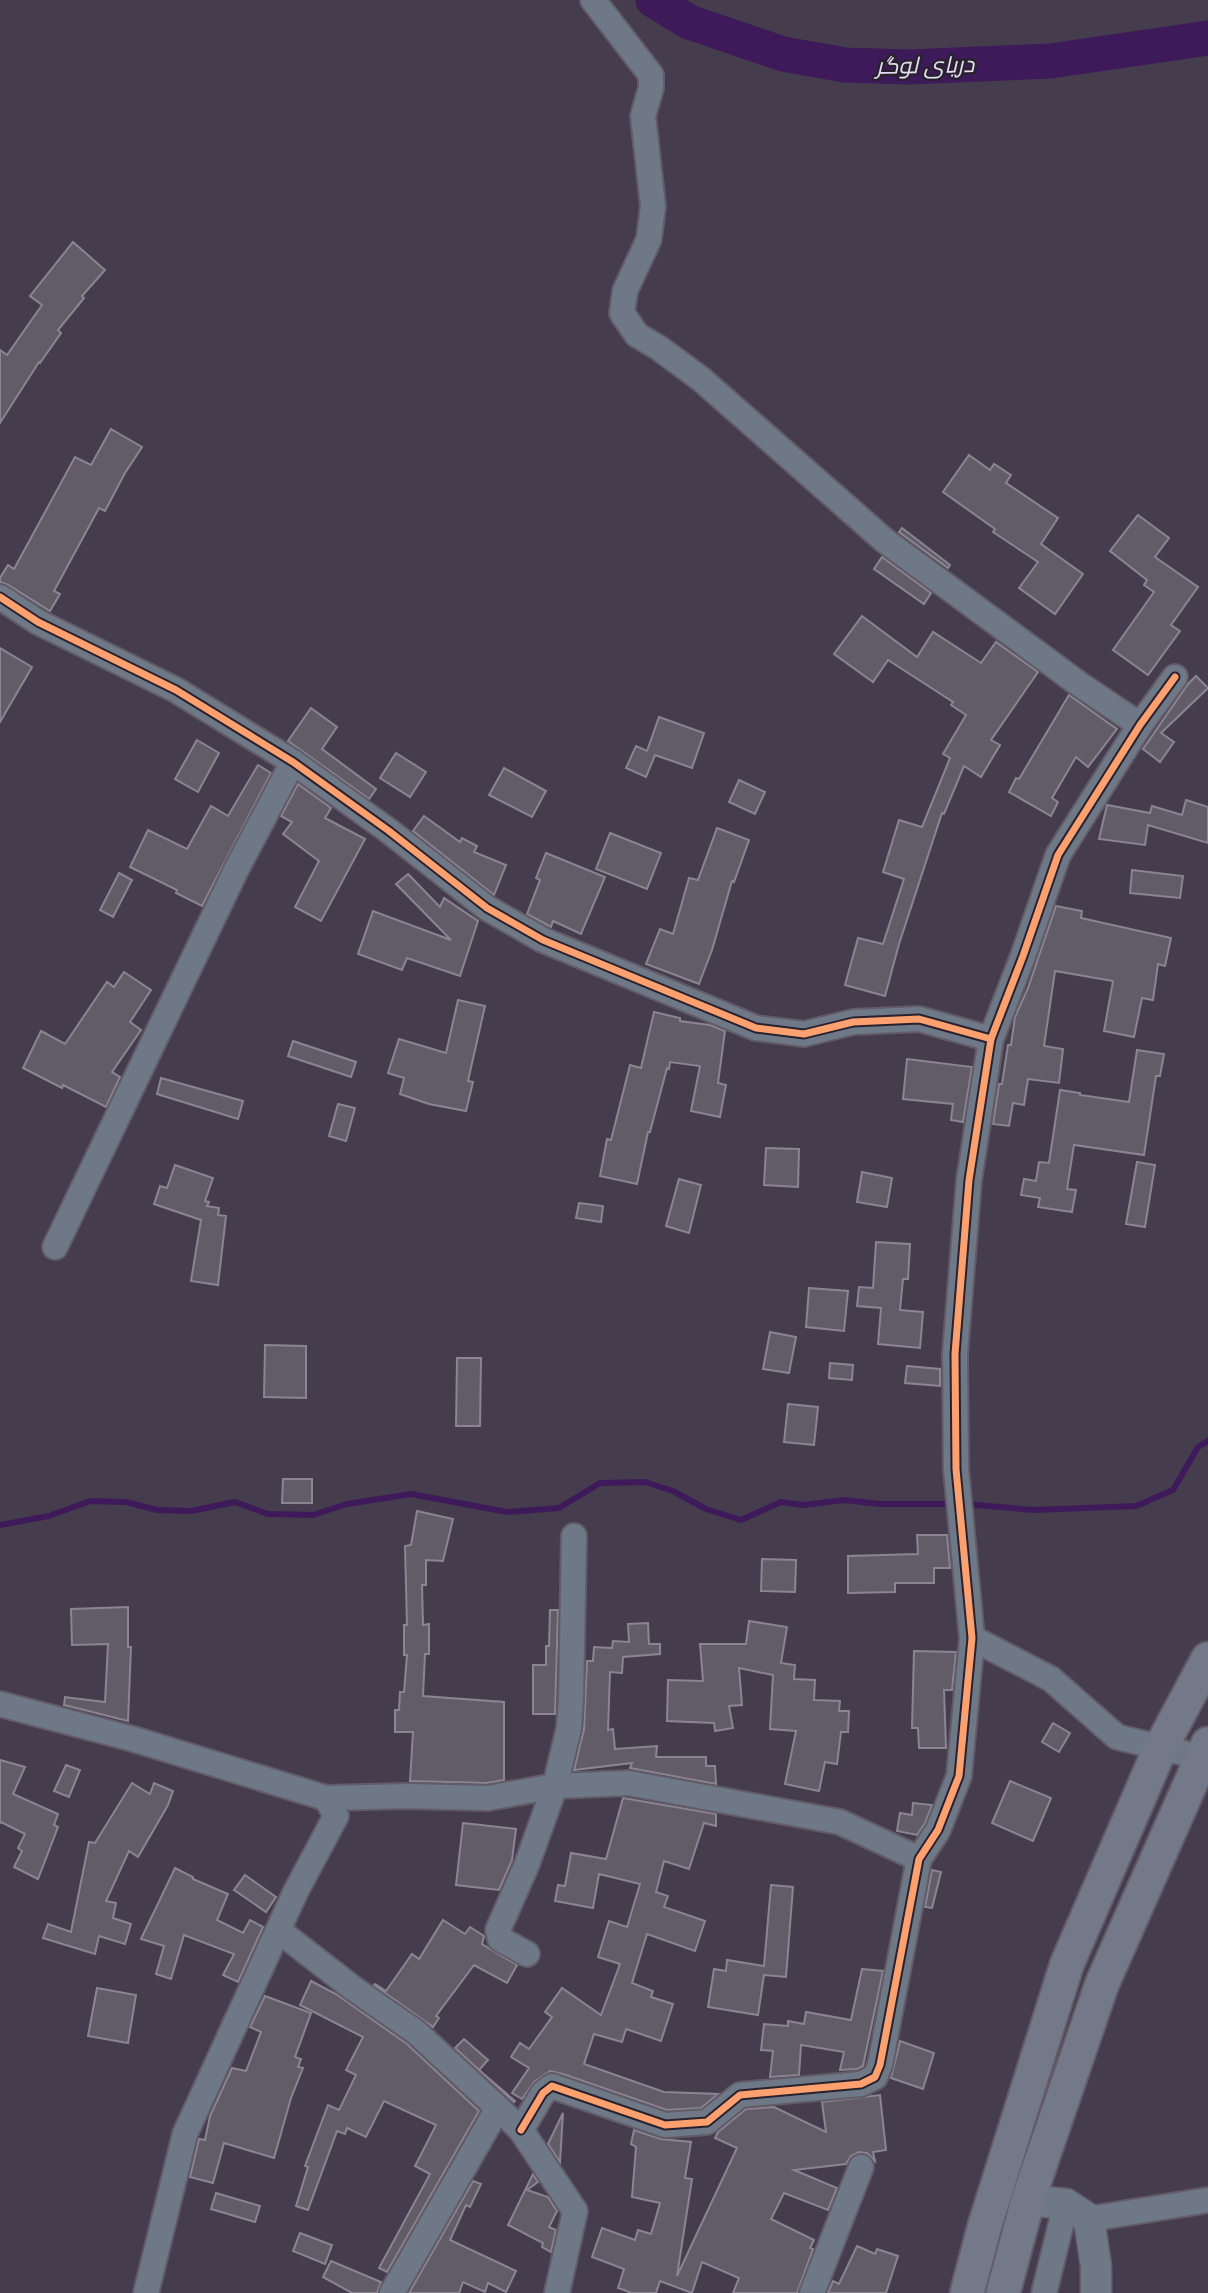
<svg xmlns="http://www.w3.org/2000/svg" width="1208" height="2293" font-family="'IBM Plex Sans',Cairo,sans-serif">
	<style>
		.lines { fill: none; stroke-linecap: round; stroke-linejoin: round }
		.stream { stroke: #3e1a5a; stroke-width: 6 }
		.river { stroke: #3e1a5a; stroke-width: 35 }
		.building { fill: #625c69; stroke: #8b8492; stroke-width: 2 }
		.minor-casing { stroke: #625c69; stroke-width: 28 }
		.tertiary-casing { stroke: #625c69; stroke-width: 33 }
		.secondary-casing { stroke: #625c69; stroke-width: 37 }
		.minor { stroke: #6f7887; stroke-width: 24 }
		.tertiary { stroke: #6f7887; stroke-width: 30 }
		.secondary { stroke: #737989; stroke-width: 33 }
		.cycleway-casing { stroke: #28222f; stroke-width: 11 }
		.cycleway { stroke: #fca06f; stroke-width: 7 }
		.labels { text-anchor: middle; dominant-baseline: central; stroke-width: 5; stroke-linejoin: round; paint-order: stroke }
		.water-label { font-size: 23px; font-style: italic; fill: #e6ddf2; stroke: #28222f }
	</style>
	<rect width="100%" height="100%" fill="#453d4d"/>
	<g class="lines">
		<!-- stream -->
		<g class="stream">
			<polyline points="965,1504 1034,1510 1136,1506 1173,1490 1198,1447 1208,1441"/>
			<polyline points="0,1525 49,1516 90,1501 126,1502 157,1510 191,1511 235,1502 268,1514 313,1515 347,1504 411,1494 507,1512 559,1508 600,1483 645,1482 673,1491 706,1509 741,1520 781,1502 803,1505 844,1500 880,1504 954,1504"/>
		</g>
		<!-- river -->
		<polyline class="river" points="653,0 689,22 783,54 845,65 909,67 1050,61 1208,38"/>
	</g>
	<!-- building -->
	<g class="building">
		<polygon points="73,242 105,270 82,296 84,298 58,330 61,333 40,363 39,362 0,423 0,350 7,355 42,305 30,296"/>
		<polygon points="111,429 142,447 125,473 105,511 99,508 54,591 60,594 50,611 8,585 0,582 0,578 8,565 14,569 75,457 91,465"/>
		<polygon points="969,455 990,470 994,464 1011,475 1006,483 1058,518 1041,544 1083,574 1055,614 1019,588 1038,562 993,532 995,529 943,492"/>
		<polygon points="1138,515 1169,538 1155,557 1198,587 1171,625 1180,631 1148,675 1113,650 1154,592 1144,585 1147,580 1110,551"/>
		<polygon points="902,528 950,565 948,568 899,532"/>
		<polygon points="882,557 931,593 924,604 874,569"/>
		<polygon points="862,616 917,657 933,632 981,663 996,642 1038,672 991,740 1000,745 981,777 964,766 944,814 942,813 899,944 885,996 845,985 858,938 883,944 904,879 883,872 899,820 922,827 950,758 943,754 966,715 951,705 953,702 888,660 873,682 834,654"/>
		<polygon points="0,648 32,667 0,722"/>
		<polygon points="1196,676 1208,688 1161,733 1174,742 1160,762 1143,749 1188,684"/>
		<polygon points="1069,695 1117,729 1088,767 1076,757 1052,798 1058,802 1051,816 1009,792 1016,778 1019,779"/>
		<polygon points="311,708 337,727 322,749 376,789 369,799 288,741"/>
		<polygon points="659,717 704,733 692,768 655,755 646,777 626,768 636,746 647,751"/>
		<polygon points="197,740 219,753 198,792 175,779"/>
		<polygon points="396,753 426,772 410,797 380,778"/>
		<polygon points="258,765 271,773 202,906 176,893 177,890 130,867 148,830 187,849 211,806 228,816"/>
		<polygon points="504,768 546,791 532,817 489,795"/>
		<polygon points="739,780 765,792 755,814 729,802"/>
		<polygon points="298,784 331,808 325,818 365,839 321,921 295,907 319,861 283,834 292,822 281,816"/>
		<polygon points="1186,800 1208,807 1208,843 1148,825 1145,845 1099,839 1107,805 1150,813 1152,806 1182,815"/>
		<polygon points="424,816 460,842 462,838 477,846 474,852 506,865 494,895 413,831"/>
		<polygon points="717,828 749,840 734,882 732,881 712,950 699,984 646,964 660,929 673,934 689,878 698,880"/>
		<polygon points="610,833 661,853 647,889 596,869"/>
		<polygon points="546,853 605,877 581,934 553,921 551,927 527,914 540,880 536,878"/>
		<polygon points="1132,870 1183,876 1180,898 1130,893"/>
		<polygon points="119,873 132,880 113,917 100,910"/>
		<polygon points="408,874 440,907 444,898 478,921 460,976 407,958 402,970 358,954 373,911 451,940 396,884"/>
		<polygon points="1056,906 1082,911 1081,918 1171,938 1165,966 1158,964 1153,1000 1142,998 1134,1037 1104,1031 1113,981 1055,971 1044,1046 1063,1049 1059,1083 1028,1079 1024,1105 1013,1103 1009,1126 993,1124 999,1084 1002,1084 1008,1045 1011,1045 1015,1017 1028,988"/>
		<polygon points="124,972 151,990 130,1022 141,1030 112,1072 120,1077 106,1107 63,1085 62,1088 23,1068 41,1031 65,1044 107,982 114,987"/>
		<polygon points="458,1000 485,1006 468,1081 473,1082 466,1111 429,1104 400,1094 404,1078 388,1073 399,1039 446,1053"/>
		<polygon points="654,1012 680,1018 680,1021 710,1025 725,1031 718,1083 726,1085 720,1117 691,1111 700,1066 670,1062 669,1069 667,1068 650,1132 648,1132 637,1184 600,1176 607,1139 611,1140 630,1065 641,1068"/>
		<polygon points="293,1041 356,1062 351,1077 288,1056"/>
		<polygon points="1137,1050 1164,1054 1160,1076 1156,1076 1144,1155 1074,1145 1067,1189 1076,1190 1072,1212 1038,1207 1040,1198 1021,1195 1024,1179 1036,1181 1039,1162 1049,1163 1060,1090 1080,1093 1080,1095 1129,1102"/>
		<polygon points="907,1059 972,1067 963,1122 951,1120 953,1104 903,1099"/>
		<polygon points="161,1078 243,1101 238,1119 157,1094"/>
		<polygon points="338,1104 355,1108 346,1141 329,1136"/>
		<polygon points="766,1148 799,1149 798,1187 764,1185"/>
		<polygon points="1137,1162 1155,1165 1145,1227 1126,1224"/>
		<polygon points="175,1165 213,1178 205,1201 209,1202 207,1206 219,1208 218,1215 226,1216 218,1285 191,1281 201,1220 154,1204 160,1186 167,1188"/>
		<polygon points="862,1172 892,1178 887,1207 857,1202"/>
		<polygon points="679,1179 701,1185 689,1233 666,1226"/>
		<polygon points="579,1203 603,1206 601,1222 576,1218"/>
		<polygon points="876,1242 910,1244 908,1279 903,1279 900,1310 923,1312 920,1348 878,1344 881,1308 857,1306 859,1287 873,1288"/>
		<polygon points="809,1288 848,1291 844,1331 806,1327"/>
		<polygon points="770,1332 796,1337 789,1373 763,1369"/>
		<polygon points="265,1345 306,1346 306,1398 264,1397"/>
		<polygon points="457,1358 481,1358 480,1426 456,1426"/>
		<polygon points="830,1363 853,1365 852,1380 829,1378"/>
		<polygon points="907,1366 940,1369 940,1386 905,1383"/>
		<polygon points="788,1404 818,1407 814,1445 784,1442"/>
		<polygon points="283,1479 312,1479 312,1503 282,1503"/>
		<polygon points="417,1511 453,1519 443,1561 426,1560 426,1585 422,1585 423,1625 429,1624 429,1654 425,1654 423,1696 504,1702 504,1780 487,1783 410,1781 413,1732 395,1732 395,1710 399,1710 400,1692 404,1692 407,1655 404,1655 404,1625 407,1625 405,1546 411,1545"/>
		<polygon points="917,1535 947,1535 950,1568 934,1568 934,1583 895,1583 895,1592 848,1593 848,1556 918,1554"/>
		<polygon points="762,1559 796,1560 795,1592 761,1591"/>
		<polygon points="128,1607 128,1647 131,1647 128,1721 64,1705 65,1697 105,1702 108,1644 72,1645 71,1609"/>
		<polygon points="550,1610 558,1610 555,1714 533,1714 533,1665 546,1665 546,1646 549,1646"/>
		<polygon points="749,1621 787,1627 781,1663 795,1665 794,1679 815,1680 814,1700 840,1701 839,1711 849,1711 848,1732 841,1732 837,1764 825,1762 819,1791 785,1784 796,1731 770,1729 773,1675 739,1668 742,1705 729,1706 733,1728 715,1731 714,1723 667,1721 668,1680 703,1681 700,1644 746,1644"/>
		<polygon points="648,1623 649,1644 660,1644 660,1654 623,1657 622,1673 610,1672 608,1730 613,1729 615,1749 657,1746 656,1757 706,1757 706,1766 715,1766 716,1784 630,1768 632,1763 574,1770 584,1729 587,1661 593,1661 594,1647 612,1648 613,1641 629,1642 628,1624"/>
		<polygon points="914,1651 956,1652 952,1690 944,1690 946,1748 919,1748 918,1728 912,1728"/>
		<polygon points="1053,1723 1070,1733 1059,1752 1042,1742"/>
		<polygon points="0,1760 25,1767 13,1794 58,1814 54,1825 58,1827 38,1879 14,1867 22,1851 18,1848 25,1834 1,1822 0,1823"/>
		<polygon points="66,1765 80,1770 69,1797 54,1791"/>
		<polygon points="1010,1781 1051,1798 1033,1841 992,1823"/>
		<polygon points="132,1783 150,1794 154,1783 173,1791 168,1805 138,1857 129,1851 106,1901 116,1903 113,1918 131,1924 125,1944 99,1936 95,1954 43,1938 48,1924 71,1932 89,1842 95,1843"/>
		<polygon points="623,1798 716,1814 716,1826 704,1823 689,1869 664,1861 656,1892 668,1896 664,1907 705,1921 695,1951 647,1934 632,1983 653,1991 651,1997 673,2004 661,2041 626,2029 622,2042 594,2034 584,2064 664,2092 718,2094 701,2108 667,2110 563,2074 550,2071 534,2082 522,2099 512,2093 529,2068 511,2057 520,2043 529,2049 552,2017 545,2012 562,1988 601,2015 620,1964 598,1957 609,1921 627,1927 640,1884 599,1874 593,1908 555,1901 558,1885 565,1886 571,1853 606,1859"/>
		<polygon points="913,1803 932,1805 925,1823 917,1835 897,1831 900,1813 912,1815"/>
		<polygon points="463,1823 516,1829 512,1860 499,1890 456,1885"/>
		<polygon points="175,1868 193,1877 193,1879 228,1894 217,1920 243,1933 250,1920 263,1927 238,1982 223,1975 234,1954 184,1935 171,1979 156,1974 164,1946 141,1939"/>
		<polygon points="932,1870 941,1872 932,1908 925,1907"/>
		<polygon points="245,1875 276,1897 266,1912 234,1890"/>
		<polygon points="771,1885 793,1887 786,1977 764,1975 758,2015 708,2007 714,1969 726,1971 727,1960 764,1966"/>
		<polygon points="443,1920 465,1934 470,1927 484,1936 482,1944 517,1965 507,1983 474,1965 436,2016 439,2018 433,2027 374,1985 375,1984 386,1991 412,1954 419,1959"/>
		<polygon points="862,1969 883,1971 863,2066 857,2069 840,2070 844,2052 801,2045 799,2075 770,2077 773,2051 761,2050 764,2024 788,2026 788,2021 804,2024 806,2012 851,2020"/>
		<polygon points="311,1981 336,1994 407,2044 479,2111 387,2272 379,2268 430,2174 415,2166 436,2125 384,2101 366,2137 347,2128 345,2134 337,2131 308,2210 296,2206 308,2167 305,2166 328,2105 339,2110 356,2075 346,2070 363,2037 300,2005"/>
		<polygon points="97,1988 136,1995 128,2043 88,2036"/>
		<polygon points="265,1996 311,2013 295,2057 301,2059 298,2067 303,2068 291,2098 274,2158 224,2143 213,2183 190,2177 199,2139 205,2140 210,2116 232,2068 246,2071 261,2032 250,2027"/>
		<polygon points="464,2039 488,2060 479,2070 515,2101 514,2102 455,2048"/>
		<polygon points="900,2041 934,2053 923,2089 891,2078"/>
		<polygon points="880,2095 886,2150 873,2152 875,2161 867,2153 859,2152 851,2156 846,2164 794,2170 837,2188 828,2210 784,2193 771,2219 814,2240 810,2248 813,2249 797,2293 733,2293 739,2278 702,2262 692,2293 660,2281 656,2293 632,2293 618,2288 624,2269 592,2257 602,2228 635,2240 638,2230 651,2234 660,2203 632,2197 636,2147 631,2144 634,2130 661,2139 691,2142 685,2178 692,2179 677,2276 737,2148 715,2138 718,2132 746,2109 774,2107 826,2132 822,2102"/>
		<polygon points="563,2113 560,2162 548,2144"/>
		<polygon points="533,2174 538,2182 527,2190 548,2197 557,2211 549,2227 556,2230 551,2252 542,2247 543,2243 508,2225"/>
		<polygon points="473,2181 481,2184 470,2207 466,2205 450,2240 516,2271 506,2292 488,2283 485,2292 463,2282 459,2293 409,2293"/>
		<polygon points="216,2193 260,2206 255,2222 211,2209"/>
		<polygon points="300,2233 332,2245 325,2264 293,2251"/>
		<polygon points="857,2246 875,2254 877,2249 898,2256 886,2293 828,2293 833,2281 839,2284"/>
		<polygon points="331,2261 381,2282 377,2293 352,2293 323,2277"/>
	</g>
	<g class="lines">
		<defs>
			<g id="minor">
				<polyline points="593,0 651,75 651,88 643,116 653,206 649,239 625,291 622,313 637,335 659,348 701,379 884,540 1079,684 1140,725"/>
				<polyline points="0,597 38,622 176,690 293,762 389,831 487,908 543,940 756,1028 804,1034 853,1022 919,1019 991,1039"/>
				<polyline points="55,1247 237,868 293,762"/>
				<polyline points="972,1638 1051,1679 1117,1737 1208,1759"/>
				<polyline points="0,1704 133,1739 326,1798 407,1796 488,1798 555,1786 628,1783 840,1822 919,1859"/>
				<polyline points="278,1930 354,1989 416,2032 498,2108 521,2130 575,2211 557,2293"/>
				<polyline points="527,1954 500,1939 498,1930 527,1864 555,1786 569,1728 571,1699 574,1536"/>
				<polyline points="521,2130 543,2093 552,2086 665,2125 707,2122 740,2095 861,2084 875,2077 880,2065 919,1859 938,1830 959,1776 972,1638 956,1469 955,1354 969,1180 991,1039 1023,956 1058,855 1140,725 1175,677"/>
				<polyline points="1089,2219 1208,2200"/>
				<polyline points="146,2293 185,2134 296,1891 336,1816 326,1798"/>
				<polyline points="392,2293 498,2108"/>
				<polyline points="812,2293 861,2167"/>
				<polyline points="1044,2293 1066,2204"/>
			</g>
			<polyline id="tertiary" points="1028,2200 1066,2204 1089,2219 1096,2266 1096,2293"/>
			<g id="secondary">
				<polyline points="967,2293 985,2225 1067,1964 1160,1749 1208,1659"/>
				<polyline points="1003,2293 1028,2200 1102,1984 1208,1744"/>
			</g>
		</defs>
		<!-- minor casing -->
		<use href="#minor" class="minor-casing"/>
		<!-- tertiary casing -->
		<use href="#tertiary" class="tertiary-casing"/>
		<!-- secondary casing -->
		<use href="#secondary" class="secondary-casing"/>
		<!-- minor -->
		<use href="#minor" class="minor"/>
		<!-- tertiary -->
		<use href="#tertiary" class="tertiary"/>
		<!-- secondary -->
		<use href="#secondary" class="secondary"/>
		<defs>
			<g id="cycleway">
				<polyline points="0,597 38,622 176,690 293,762 389,831 487,908 543,940 756,1028 804,1034 853,1022 919,1019 991,1039"/>
				<polyline points="521,2130 543,2093 552,2086 665,2125 707,2122 740,2095 861,2084 875,2077 880,2065 919,1859 938,1830 959,1776 972,1638 956,1469 955,1354 969,1180 991,1039 1023,956 1058,855 1140,725 1175,677"/>
			</g>
		</defs>
		<!-- cycleway casing -->
		<use href="#cycleway" class="cycleway-casing"/>
		<!-- cycleway -->
		<use href="#cycleway" class="cycleway"/>
	</g>
	<g class="labels">
		<!-- water labels -->
		<g class="water-label">
			<text transform="translate(925 64) rotate(-1)">دریای لوگر</text>
		</g>
	</g>
</svg>
